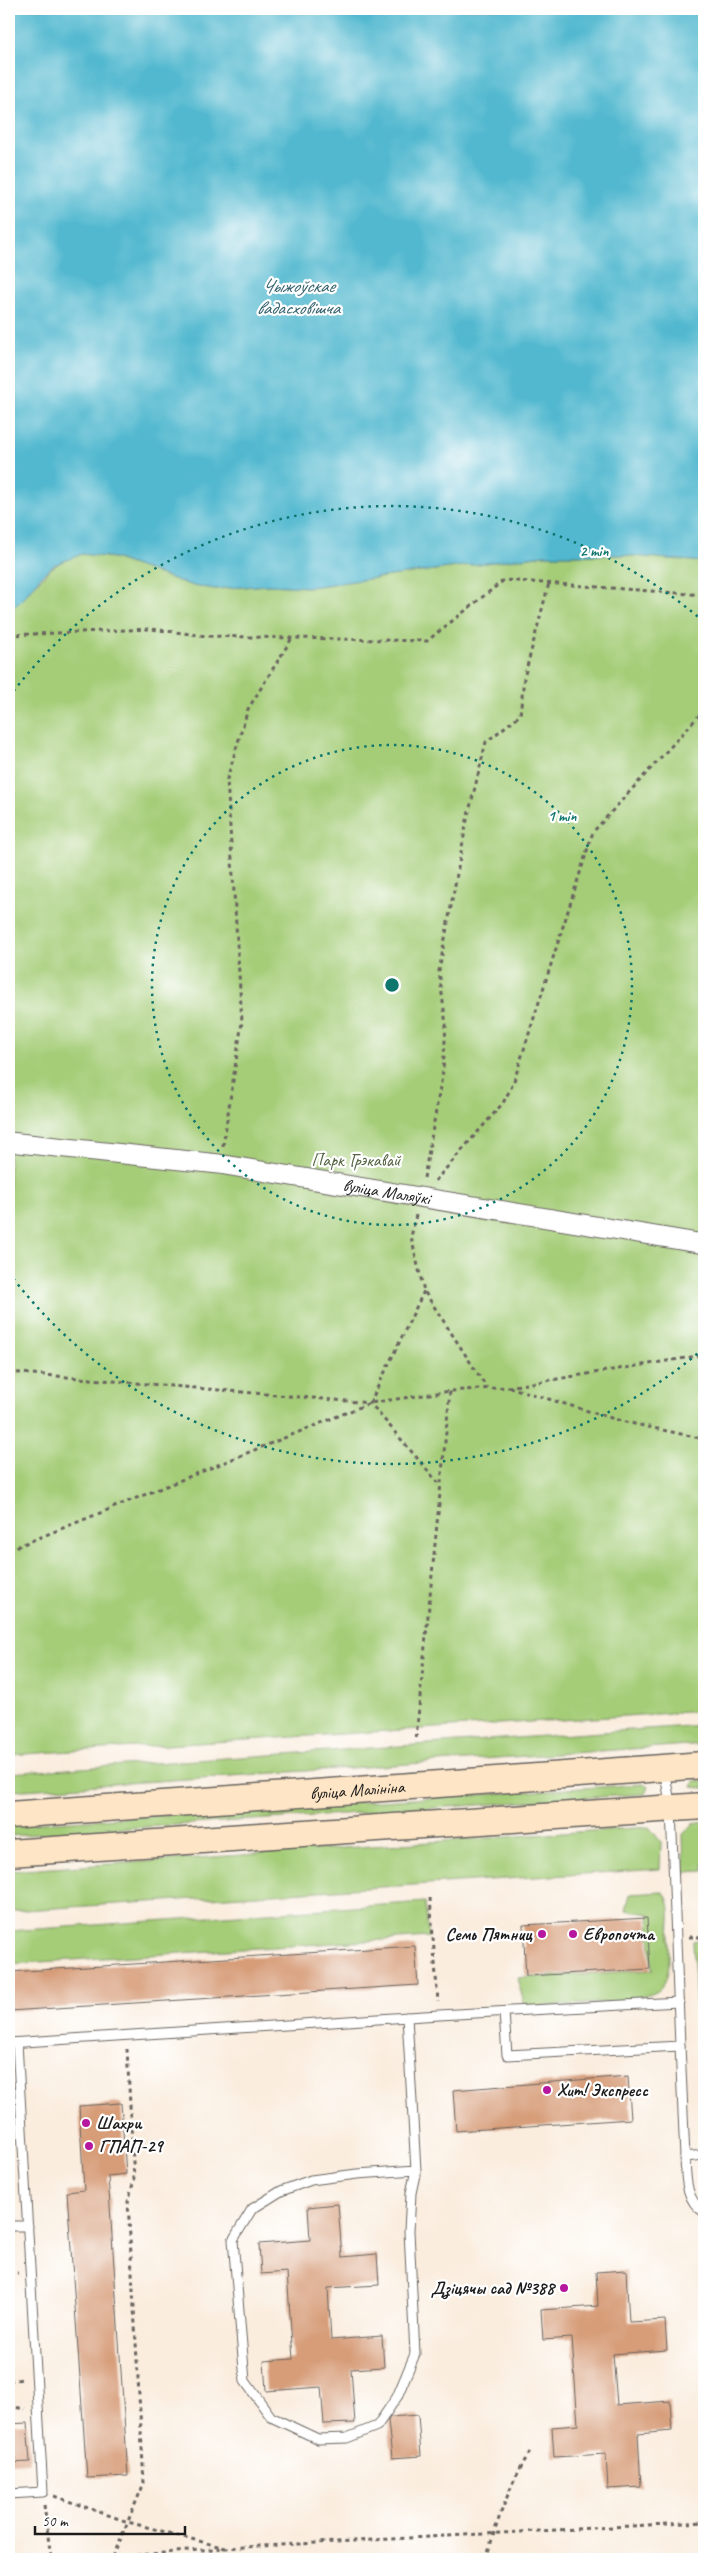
<svg xmlns="http://www.w3.org/2000/svg" width="713" height="2568" font-family="Caveat,sans-serif">
	<style>
		.green { fill: #a5cd78; stroke: #60744a }
		.water { fill: #51b8cf; stroke: #366a76 }
		.building { fill: #d79d79 }
		.lines { fill: none; stroke-linecap: round; stroke-linejoin: round }
		.service-casing { stroke: #6a6560; stroke-width: 11 }
		.minor-casing { stroke: #6a6560; stroke-width: 21 }
		.secondary-casing { stroke: #6a6560; stroke-width: 29 }
		.path { stroke: #6a6560; stroke-width: 3; stroke-dasharray: 4 4; stroke-linecap: butt }
		.service { stroke: #fff; stroke-width: 9 }
		.minor { stroke: #fff; stroke-width: 19 }
		.secondary { stroke: #fde5c5; stroke-width: 26 }
		.ring { fill: none; stroke: #0f766e; stroke-width: 2.5; stroke-dasharray: 2.5 5 }
		.poi-dot { fill: #b5179e; stroke: #fff; stroke-width: 2 }
		.labels { text-anchor: middle; dominant-baseline: central; stroke-width: 4.5; stroke-linejoin: round; paint-order: stroke }
		.park-label { font-size: 18px; fill: #536341; stroke: #fff }
		.street-label { font-size: 18px; fill: #1c1c1c; stroke: #fff }
		.poi-label { font-size: 18px; font-weight: bold; fill: #1c1c1c; stroke: #fff; text-anchor: start }
		.water-label { font-size: 19px; font-style: italic; fill: #34626d; stroke: #fff }
		.centre { fill: #0f766e; stroke: #fff; stroke-width: 2.5 }
		.ring-label { font-size: 15px; text-anchor: middle; font-weight: bold; fill: #0f766e; stroke: #fff; stroke-width: 4.5; stroke-linejoin: round; paint-order: stroke }
	</style>
	<rect width="100%" height="100%" fill="#fff"/>
	<filter id="ink" filterUnits="userSpaceOnUse"><feTurbulence type="fractalNoise" baseFrequency=".02" numOctaves="2"/><feDisplacementMap in="SourceGraphic" scale="10" xChannelSelector="R" yChannelSelector="G"/><feConvolveMatrix kernelMatrix="1 2 1 2 8 2 1 2 1" color-interpolation-filters="sRGB"/></filter>
	<filter id="wash" filterUnits="userSpaceOnUse"><feTurbulence type="fractalNoise" baseFrequency=".0096" numOctaves="4" result="noise"/><feDisplacementMap in="SourceGraphic" scale="20" xChannelSelector="R" yChannelSelector="G"/><feGaussianBlur stdDeviation="1.12" result="paint"/><feColorMatrix in="noise" values="0 0 0 0 0 0 0 0 0 0 0 0 0 0 0 0 0 1.4 0 .05"/><feComposite in="paint" operator="in"/></filter>
	<g filter="url(#wash)">
		<rect width="100%" height="100%" fill="#faedde"/>
		<!-- green -->
		<g class="green">
			<path d="M82 554 114 558 193 586 216 589 268 585 310 587 544 555H622L704 562V1711L9 1755V610C39 589 41 564 82 554Z"/>
			<polygon points="704,1725 704,1744 9,1791 9,1773"/>
			<polygon points="704,1780 704,1788 692,1787 694,1781"/>
			<polygon points="644,1784 648,1787 645,1794 9,1836 9,1825"/>
			<polygon points="704,1822 704,1871 684,1872 683,1834 693,1824"/>
			<polygon points="649,1827 661,1842 660,1869 9,1911 9,1871"/>
			<path d="M663 1892C674 1903 669 1925 669 1940 669 1955 671 1976 661 1988 650 2004 554 2005 531 2007L524 2003 517 1978 652 1970 649 1914 626 1910 630 1894Z"/>
			<polygon points="425,1902 429,1937 9,1964 9,1931"/>
			<polygon points="704,1939 704,2132 701,2124 693,1941"/>
		</g>
		<!-- water -->
		<polygon class="water" points="9,9 704,9 704,562 622,555 544,555 310,587 268,585 216,589 193,586 114,558 82,554 54,565 42,575 20,602 9,610"/>
		<g id="blocks">
			<!-- building -->
			<g class="building">
				<polygon points="647,1918 650,1969 526,1976 523,1925"/>
				<polygon points="415,1946 418,1985 9,2011 9,1972"/>
				<polygon points="628,2076 631,2119 456,2131 453,2090"/>
				<polygon points="121,2103 126,2174 108,2176 128,2476 87,2478 67,2192 84,2190 79,2106"/>
				<polygon points="338,2204 342,2257 377,2254 379,2285 328,2288 331,2340 382,2336 384,2367 351,2369 355,2423 324,2424 321,2387 266,2391 264,2361 293,2359 287,2272 261,2274 259,2244 310,2240 308,2207"/>
				<polygon points="626,2270 629,2322 665,2320 667,2350 613,2354 617,2405 670,2401 672,2431 638,2434 641,2487 608,2489 606,2454 554,2457 552,2427 578,2425 572,2338 543,2340 541,2310 598,2306 596,2272"/>
				<polygon points="418,2415 421,2456 392,2458 388,2421 390,2417"/>
				<polygon points="27,2423 30,2462 9,2463 9,2424"/>
			</g>
		</g>
	</g>
	<g filter="url(#ink)">
		<use href="#blocks" fill-opacity="0" stroke="#6a6560" stroke-width="1"/>
		<g class="lines">
			<defs>
				<g id="service">
					<polyline points="504,2012 507,2055 680,2046 671,1808 664,1769"/>
					<polyline points="407,2017 416,2170 411,2193 409,2231 415,2354 397,2397 377,2426 347,2438 318,2439 271,2417 245,2381 233,2240 252,2209 281,2191 311,2180 357,2174 416,2170"/>
					<polyline points="9,2043 439,2015 679,2002"/>
					<polyline points="680,2046 685,2157 704,2155"/>
					<path d="M685 2157C686 2177 685 2200 704 2212"/>
					<polyline points="9,2226 28,2226"/>
					<polyline points="9,2494 43,2492 17,2043"/>
				</g>
				<g id="minor">
					<path id="s1" d="M9 1142 219 1164 704 1244"/>
				</g>
				<g id="secondary">
					<path id="s2" d="M9 1815 704 1765"/>
					<polyline points="9,1853 704,1806"/>
				</g>
			</defs>
			<!-- service casing -->
			<use href="#service" class="service-casing"/>
			<!-- minor casing -->
			<use href="#minor" class="minor-casing"/>
			<!-- secondary casing -->
			<use href="#secondary" class="secondary-casing"/>
			<!-- path -->
			<g class="path">
				<polyline points="9,635 151,629 206,636 427,641 504,580 704,595"/>
				<polyline points="223,1146 242,1022 227,779 248,709 292,638"/>
				<polyline points="424,1178 443,1071 446,1025 439,971 467,820 486,742 520,715 524,678 549,583"/>
				<polyline points="435,1181 503,1103 513,1084 593,832 704,710"/>
				<polyline points="416,1215 411,1237 424,1291 487,1388"/>
				<polyline points="9,1372 370,1403 441,1486"/>
				<polyline points="509,1387 621,1421 704,1439"/>
				<polyline points="370,1403 424,1291"/>
				<polyline points="9,1550 370,1403 450,1391 508,1387 704,1355"/>
				<polyline points="416,1738 450,1391"/>
				<polyline points="430,1898 438,2002"/>
				<polyline points="689,1937 699,1937 704,1933"/>
				<polyline points="701,2224 704,2240"/>
				<polyline points="9,2274 18,2273"/>
				<polyline points="9,2381 23,2379"/>
				<polyline points="9,2406 25,2409"/>
				<polyline points="54,2496 128,2522 225,2548 226,2559"/>
				<polyline points="44,2505 51,2559"/>
				<polyline points="113,2557 144,2483 128,2202 134,2180 127,2049"/>
				<polyline points="89,2559 225,2548 704,2522"/>
				<path d="M486 2559C497 2522 509 2485 530 2452"/>
			</g>
			<!-- service -->
			<use href="#service" class="service"/>
			<!-- minor -->
			<use href="#minor" class="minor"/>
			<!-- secondary -->
			<use href="#secondary" class="secondary"/>
		</g>
	</g>
	<!-- distance rings -->
	<g class="ring">
		<circle cx="392" cy="985" r="240"/>
		<path d="M703 1349A479 479 0 0 1 9 1273M9 697A479 479 0 0 1 703 621"/>
	</g>
	<!-- markers -->
	<g class="poi-dot">
		<circle cx="542" cy="1934" r="5"/>
		<circle cx="573" cy="1934" r="5"/>
		<circle cx="547" cy="2090" r="5"/>
		<circle cx="86" cy="2123" r="5"/>
		<circle cx="89" cy="2146" r="5"/>
		<circle cx="564" cy="2288" r="5"/>
	</g>
	<g class="labels">
		<!-- park labels -->
		<g class="park-label">
			<text x="356" y="1160">Парк Грэкавай</text>
		</g>
		<!-- street labels -->
		<g class="street-label">
			<text stroke="none"><textPath href="#s1" startOffset="381">вуліца Маляўкі</textPath></text>
			<text stroke="none"><textPath href="#s2" startOffset="349">вуліца Малініна</textPath></text>
		</g>
		<!-- poi labels -->
		<g class="poi-label">
			<text x="532" y="1934" text-anchor="end">Семь Пятниц</text>
			<text x="583" y="1934">Европочта</text>
			<text x="557" y="2090">Хит! Экспресс</text>
			<text x="96" y="2123">Шахри</text>
			<text x="99" y="2146">ГПАП-29</text>
			<text x="554" y="2288" text-anchor="end">Дзіцячы сад №388</text>
		</g>
		<!-- water labels -->
		<g class="water-label">
			<text x="298" y="286">Чыжоўскае<tspan x="298" dy="22">вадасховішча</tspan></text>
		</g>
	</g>
	<circle cx="392" cy="985" r="8" class="centre"/>
	<g class="ring-label">
		<text x="594" y="556">2 min</text>
		<text x="562" y="821">1 min</text>
	</g>
	<!-- margin -->
	<rect width="713" height="2568" fill="none" stroke="#fff" stroke-width="30"/>
	<!-- scale -->
	<path d="M35 2526v8h150v-8" fill="none" stroke="#1c1c1c" stroke-width="2.5"/>
	<text x="42" y="2526" font-size="15" fill="#1c1c1c" stroke="#ffffff" stroke-width="4" paint-order="stroke">50 m</text>
</svg>
